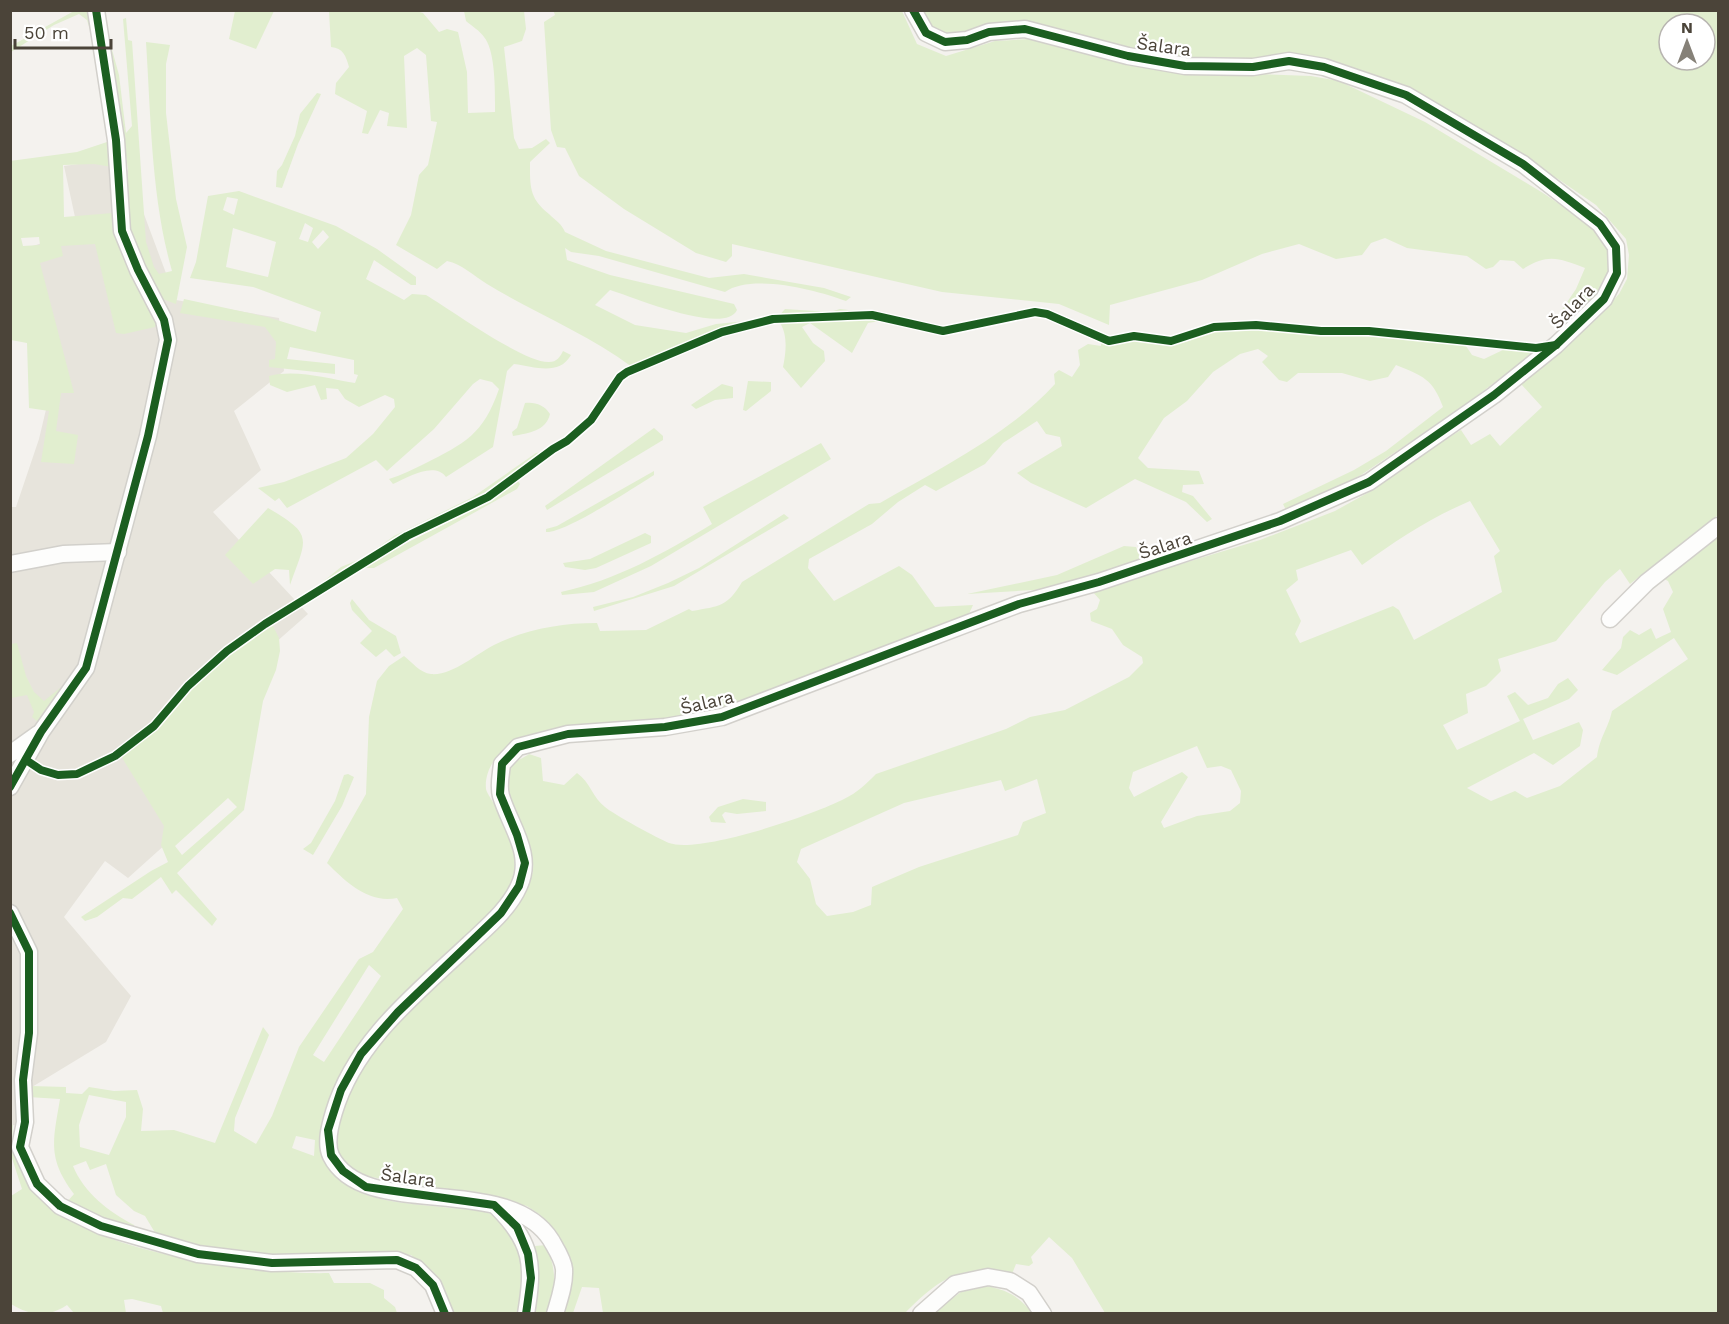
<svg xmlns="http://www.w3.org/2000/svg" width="1729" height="1324" font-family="'Work Sans',sans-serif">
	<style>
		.residential { fill: #e7e4dc }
		.green { fill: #e1eecf; fill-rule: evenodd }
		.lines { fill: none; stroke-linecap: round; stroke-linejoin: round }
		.minor-casing { stroke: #d2d0cb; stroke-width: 19 }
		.minor { stroke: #fdfdfc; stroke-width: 16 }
		.cycleway-casing { stroke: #fff; stroke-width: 11 }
		.cycleway { stroke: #1b5e20; stroke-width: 8 }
		.labels { text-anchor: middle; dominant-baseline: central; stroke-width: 4.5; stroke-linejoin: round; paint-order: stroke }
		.street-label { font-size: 18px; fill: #4b4439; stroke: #fff }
	</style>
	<rect width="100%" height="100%" fill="#f4f2ee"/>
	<!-- residential -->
	<polygon class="residential" points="123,158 176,300 279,318 284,371 234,411 261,470 213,512 308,614 144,758 177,834 128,878 105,861 64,917 131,996 106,1042 32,1087 30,1126 10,1125 10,507 16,507 39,439 54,376 33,246 78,231 64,166"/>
	<!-- green -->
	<g class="green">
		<path d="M553 10 902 11 917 44 946 56 995 41 1030 39 1134 66 1183 71 1311 76 1339 81 1425 122 1543 193 1595 228 1607 247 1609 272 1593 301 1559 332 1553 323 1576 289 1585 268C1559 258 1548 253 1523 269L1514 261 1500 260 1493 267 1486 269 1467 256 1407 248 1385 238 1371 243 1362 255 1336 259 1299 244 1262 254 1202 280 1110 305 1109 325 1059 304 942 292 732 244V256L726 262 696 253 624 209 579 176 565 148 557 147 551 130 544 22 555 15Z"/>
		<polygon points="74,11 90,11 93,40 87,20 79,14 54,25 11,52 11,46"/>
		<polygon points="235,11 274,11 256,49 229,39"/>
		<path d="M329 11H416L423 13 439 32 447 29 458 32 467 72 468 113 495 112C495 94 496 51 484 37 480 31 472 26 466 21L464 11H524L526 29 522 41 504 47 514 138 519 149 532 148 546 139 550 143 530 162C530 186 529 198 549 214 555 220 562 224 565 232L606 251 709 278 744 274 824 288 851 297 846 301C817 290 751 273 725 292L599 256 571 252 565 248 567 260 610 275 734 304 737 310C725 336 633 297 610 290L595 305 635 325 686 333 716 324 777 318 785 309 830 312 840 309 857 311 873 317 883 314 893 316 886 320 868 323 852 353 810 323 802 327 813 343 824 351 825 361 801 388 783 367C786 353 788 335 780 323L729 330 674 350 671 348 642 365 632 367C588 334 534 313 487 284 474 276 462 264 447 261L437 269 396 245 411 215 419 175 428 165 437 122 431 121 426 55 417 48 404 56 407 128 387 126 389 113 380 110 368 134 362 133 367 111 335 94 336 83 349 67C346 56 343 48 331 47Z"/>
		<path d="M917 11H1718V515L1630 584 1620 569 1605 582 1556 641 1498 659 1501 671 1486 686 1466 694 1468 713 1443 725 1457 750 1520 721 1507 696 1515 692 1528 705 1548 698 1558 684 1568 678 1578 690 1569 699 1523 719 1533 740 1579 722 1583 730 1580 746 1553 765 1534 753 1467 788 1491 801 1515 791 1527 798 1560 786 1597 757C1600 736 1608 729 1612 711L1688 659 1674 638 1617 675 1602 670 1621 648 1623 637 1630 630 1639 635 1651 628 1656 639 1671 632 1663 609 1673 592 1668 581 1654 574 1718 528V1313H1105L1072 1258 1049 1237 1031 1257 1033 1263 1029 1266 1016 1264 1012 1274C960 1264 940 1278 905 1313H603L599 1288 582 1287 573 1313H562L570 1261 564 1244 539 1214 527 1206 487 1196 359 1175C348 1167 336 1157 335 1143 334 1138 337 1130 338 1125 355 1042 452 975 508 915 520 903 535 880 533 863 531 835 492 788 514 764 517 760 525 757 529 754L541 758 543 781 564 785 577 773C590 782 593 798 605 807 613 814 659 839 669 843 700 854 813 815 844 799 857 793 866 784 876 774L1006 729 1030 717 1065 710 1129 677 1143 663 1142 657 1123 645 1112 629 1091 621 1090 613 1097 609 1100 600 1092 591 1260 540 1335 511 1371 491 1407 463 1461 430 1471 445 1490 434 1500 446 1542 407 1521 384 1589 326 1619 294 1627 279 1629 255 1626 239 1596 205 1558 179 1350 70 1180 58 1115 47 1080 36 937 38ZM1669 24H1705V60H1669ZM1470 501 1500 551 1494 556 1502 592 1414 640 1399 610 1393 606 1300 643 1295 634 1301 621 1286 590 1298 580 1296 570 1351 550 1362 565C1397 540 1430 518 1470 501ZM1197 746 1207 768 1221 766 1231 770 1241 791 1240 803 1230 811 1197 816 1164 828 1161 822 1188 777 1182 772 1134 797 1129 788 1133 772ZM1037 779 1046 813 1023 822 1018 835 919 867 872 887 871 905 853 912 827 916 816 904 810 879 797 862 801 849 904 803 1001 780 1005 791Z"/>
		<path d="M126 18 128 40 132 41 146 242 154 267 159 274 172 271C151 197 151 117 146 42L170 45 166 64V113L176 199 187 247 176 304 160 298 127 226 123 179 128 180V169L108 35 119 75 126 133 132 126 123 19Z"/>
		<polygon points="317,93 321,94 298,144 282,188 276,187 277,171 282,165 295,136 300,114"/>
		<path d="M110 141 112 167 94 164 63 165 64 217 113 213 157 322 155 327 124 334 116 333 95 244 61 246 63 256 40 263 74 393H61L56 431 78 435 74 464 41 462 49 411 29 408 27 343 11 340 10 161 77 152ZM39 237 40 245 23 246 21 238Z"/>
		<path d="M239 191 336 226 377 249 416 277V285H411L374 260 366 279 404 300 412 294 426 295C451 310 524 363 549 362 557 362 560 357 563 351L571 355C559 376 535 367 514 364L507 371 493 447 446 477C434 461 407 478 393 484L389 479C402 475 413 469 424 464 465 443 483 435 499 389L492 382 480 379 473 384 434 429 387 471 376 460 287 508 279 498 275 501 258 488 284 482 346 458 373 434 395 407 394 399 385 395 359 407 345 399 338 389 326 388 327 399 321 400 315 385 287 392 270 385 269 376C297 369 328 379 355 383L358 375 354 374V360L290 347 287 359 335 364V374L269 367V360L275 359 276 342 265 327 180 313 184 299 267 317 316 332 321 312 253 287 190 278 196 262 208 196ZM227 197 238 199 234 215 223 210ZM305 223 313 228 308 242 299 239ZM233 228 276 242 268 277 226 267ZM323 230 329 237 318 249 312 242Z"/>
		<path d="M1231 327 1464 343 1472 355 1484 359 1505 349 1535 352 1458 410 1361 475 1287 512 1283 504 1354 470 1386 451 1443 407C1433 379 1423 376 1396 365L1388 377 1370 381 1342 373H1298L1287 382 1279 380 1262 362 1268 356 1258 349 1240 354 1213 372 1187 401 1164 418 1138 458 1148 468 1199 471 1204 484 1183 485 1182 492 1193 496 1212 519 1207 522 1186 502 1135 479 1086 508 1031 483 1017 473 1062 446 1060 437 1046 434 1037 421 1003 443 985 464 936 491 925 485 898 502 872 524 809 559 808 568 834 601 899 566 912 575 935 607 973 605 968 616C914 636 860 657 806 678 781 688 755 702 728 708 704 714 678 719 653 721 607 725 556 721 514 742 498 751 484 770 486 789 487 794 493 801 495 806 513 844 528 870 496 905 436 972 357 1022 327 1111 319 1132 317 1151 332 1171 356 1204 412 1203 450 1208 463 1209 476 1208 488 1213 501 1218 508 1228 514 1240 528 1268 524 1284 517 1313H454L441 1281 411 1255H258L209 1248 157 1236 145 1216 134 1211 116 1195 106 1164 90 1170 86 1161 73 1166C84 1193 109 1212 134 1225L135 1229C115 1224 98 1215 80 1206L76 1210 66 1203 74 1194C47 1158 53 1141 60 1099L28 1097 31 1086 66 1087V1093L82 1094 89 1087 114 1091 137 1090 143 1109 141 1131 174 1130 215 1143 263 1027 269 1035 235 1118 234 1131 256 1144 272 1116 299 1047 359 959 373 952 403 909 397 898C368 904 345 881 327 863L366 794 369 717 377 681 389 666 404 656C412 662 420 673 431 674 452 676 476 654 494 645 527 629 561 623 597 623L600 631 646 630 689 609 692 611C720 606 727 607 742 582L869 504 880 503C937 470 1011 433 1055 384L1054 374 1059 370 1072 377 1080 365 1078 350 1088 344 1101 346V342L1134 339 1174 343 1208 328ZM369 965 381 976 324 1062 313 1055ZM89 1095 126 1102V1117L109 1155 80 1147 79 1125ZM296 1136 315 1140 314 1156 292 1148Z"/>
		<polygon points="748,381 771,382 771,391 746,411 743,410"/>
		<polygon points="722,384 733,387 733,398 715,400 696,409 691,405"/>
		<path d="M525 403C536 402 544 405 550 414 546 431 529 433 513 436L512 432 517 428Z"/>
		<polygon points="654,428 663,436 663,440 547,510 545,506"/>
		<path d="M821 443 831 459 651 566 594 592 562 595 561 592C617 580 664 553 712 524L703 507Z"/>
		<polygon points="543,452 545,453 472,504 396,540 321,588 319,585 341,567 363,558 394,536 473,497 536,453"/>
		<path d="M654 471V475C635 487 564 534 546 532V529L557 526Z"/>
		<path d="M518 481 520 484 517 489 374 568H364C413 534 470 518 518 481Z"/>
		<path d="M268 508C314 535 307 537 290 585L289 570 275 569 253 584 225 555Z"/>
		<polygon points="784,514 789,518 674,586 594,611 593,607 633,597 668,583 699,568"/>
		<polygon points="645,533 651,536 651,543 596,568 585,570 565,567 563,563 590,559"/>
		<polygon points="1124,546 1136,547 1141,559 1049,589 967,594 1057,575"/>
		<polygon points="352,599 369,620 396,636 401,653 394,657 386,649 376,657 360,643 372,631 352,610 350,603"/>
		<path d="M272 624 279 638 280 651 276 670 263 701 244 810 177 873 217 919 212 926 176 890 172 894 161 877 132 899 123 898 97 917 85 921 81 917 151 871 168 862 161 845 164 826 121 756C156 732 175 702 204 673 224 653 249 639 272 624ZM228 798 237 807 182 855 175 846Z"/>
		<polygon points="17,643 26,676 34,692 44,701 60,688 63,692 39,723 32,717 34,712 27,695 11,698 11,644"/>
		<polygon points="348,774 354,777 342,806 313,855 303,849 311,843 335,801 344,775"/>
		<polygon points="743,799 766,802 766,811 737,814 725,812 722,815 726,823 711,822 709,817 718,807"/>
		<path d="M10 1125H13C10 1155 19 1167 39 1189 47 1198 55 1209 64 1215 117 1255 262 1275 329 1273L334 1283H370L384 1290V1298L395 1307 397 1313H163L161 1306 132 1299 124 1300 126 1313H74L67 1305C47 1318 31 1316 11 1304V1196L22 1189 11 1155Z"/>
		<path d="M546 1245C557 1270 556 1288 548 1313H535L539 1278 535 1246Z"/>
		<path d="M987 1286C1007 1290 1020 1297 1032 1313L931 1314 961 1292Z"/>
	</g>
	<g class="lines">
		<defs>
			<g id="minor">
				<polyline points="10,564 63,554 118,552"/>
				<polyline points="1610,619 1647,582 1718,526"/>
				<polyline points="10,754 38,734"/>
				<polyline points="10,787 41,732 86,668 148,436 168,340 164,320 138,270 122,231 116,140 96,10"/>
				<polyline points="10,913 29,952 29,1033 23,1080 25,1122 20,1147 37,1184 60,1206 101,1226 198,1254 272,1263 397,1260 416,1268 433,1285 445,1314"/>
				<path d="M497 1207C533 1243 534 1265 526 1314"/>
				<path d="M555 1314C559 1300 565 1284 564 1269 563 1259 556 1249 551 1240 507 1171 364 1222 331 1156 325 1143 330 1125 334 1112 355 1041 417 993 469 944 487 927 509 909 519 886 534 854 510 826 501 796 498 786 501 774 502 764L518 747 568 734 665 727 722 717 1019 604 1099 582 1280 521 1369 482 1494 395 1556 345 1604 299 1617 273 1616 247 1600 224 1523 164 1406 95 1324 67 1289 61 1253 67 1185 66 1128 56 1025 29 989 32 967 40 945 42 926 33 913 10"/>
				<polyline points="921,1314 955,1284 988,1277 1010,1281 1029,1293 1043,1314"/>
			</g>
		</defs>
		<!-- minor casing -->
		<use href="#minor" class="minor-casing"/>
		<!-- minor -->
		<use href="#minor" class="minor"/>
		<defs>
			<g id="cycleway">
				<polyline points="26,760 41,770 58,775 77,774 115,756 154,726 188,686 227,651 265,624 407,536 488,497 553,449 567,441 591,420 620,377 627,372 722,332 773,319 872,315 943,331 1035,312 1047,314 1109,341 1134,336 1171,341 1214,327 1256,325 1321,331 1369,331 1536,348 1556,345"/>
				<polyline points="10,787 41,732 86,668 148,436 168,340 164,320 138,270 122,231 116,140 96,10"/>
				<polyline points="10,913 29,952 29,1033 23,1080 25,1122 20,1147 37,1184 60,1206 101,1226 198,1254 272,1263 397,1260 416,1268 433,1285 445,1314"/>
				<polyline points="526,1314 531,1278 528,1254 517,1227 494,1205 366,1187 343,1171 331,1155 328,1130 341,1090 361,1054 398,1012 501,913 519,886 525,863 517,835 500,794 502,764 518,747 568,734 665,727 722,717 1019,604 1099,582 1280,521 1369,482 1494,395 1556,345 1604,299 1617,273 1616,247 1600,224 1523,164 1406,95 1324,67 1289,61 1253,67 1185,66 1128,56 1025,29 989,32 967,40 945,42 926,33 913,10"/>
			</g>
		</defs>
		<!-- cycleway casing -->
		<use href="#cycleway" class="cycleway-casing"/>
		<!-- cycleway -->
		<use href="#cycleway" class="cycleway"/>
	</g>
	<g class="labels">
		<!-- street labels -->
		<g class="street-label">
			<text transform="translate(1164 46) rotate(8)">Šalara</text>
			<text transform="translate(1572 306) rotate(-46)">Šalara</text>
			<text transform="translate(1165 545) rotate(-18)">Šalara</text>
			<text transform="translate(707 702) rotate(-13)">Šalara</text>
			<text transform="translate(408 1177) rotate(8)">Šalara</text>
		</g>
	</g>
	<!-- border -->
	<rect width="1729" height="1324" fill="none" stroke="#4b4439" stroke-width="24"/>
	<!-- north arrow -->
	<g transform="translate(1687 42)"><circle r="28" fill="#ffffff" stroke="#b7b4b0" stroke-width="1.5"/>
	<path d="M0-4.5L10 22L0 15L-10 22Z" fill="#868178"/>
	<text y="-9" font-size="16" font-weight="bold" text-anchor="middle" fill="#4b4439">N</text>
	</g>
	<!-- scale -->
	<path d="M15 39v9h96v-9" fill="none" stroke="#4b4439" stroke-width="3"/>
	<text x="24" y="39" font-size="18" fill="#4b4439" stroke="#ffffff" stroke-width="4.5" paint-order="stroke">50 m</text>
</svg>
